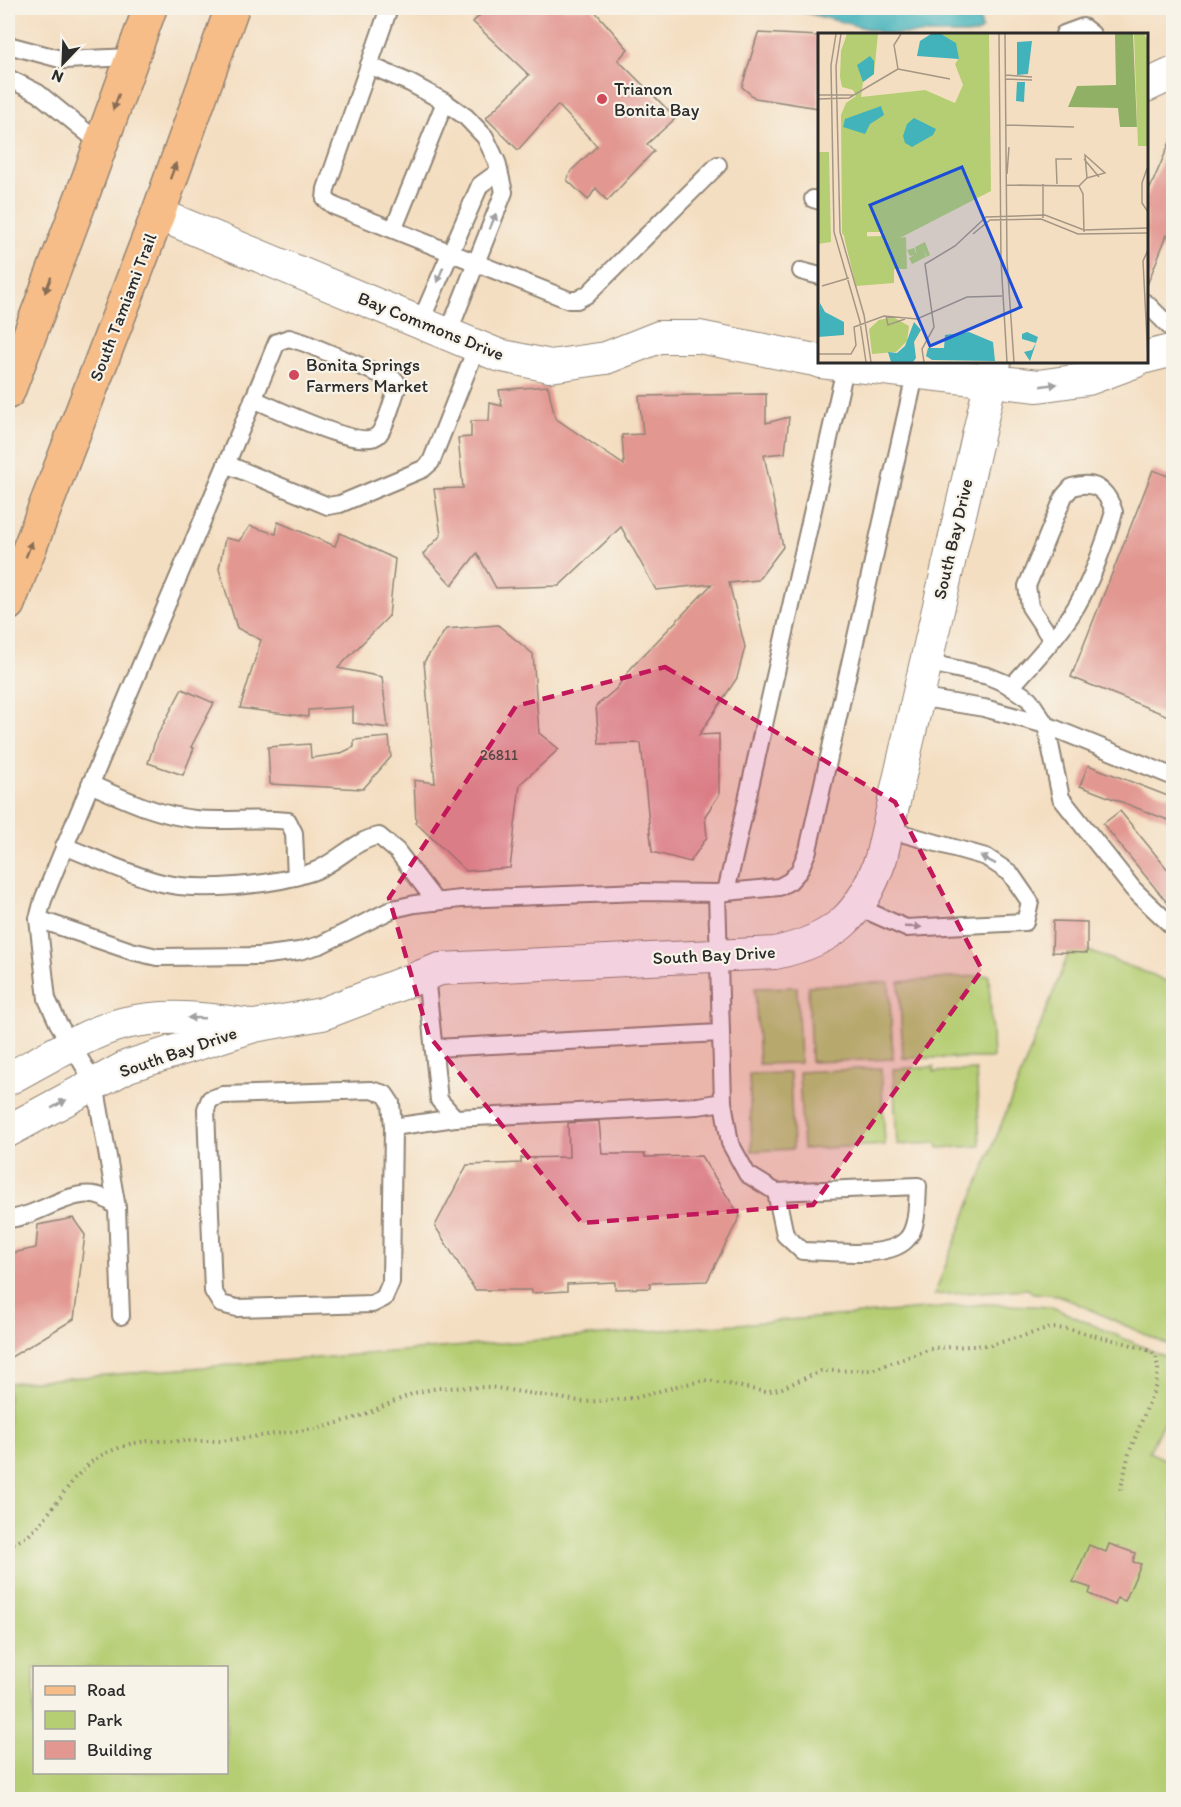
<svg xmlns="http://www.w3.org/2000/svg" width="1181" height="1807" font-family="Itim,sans-serif">
	<style>
		.green { fill: #b5ce73; stroke: #707c4f; stroke-width: 1.5; fill-rule: evenodd }
		.water { fill: #42b2bb; stroke: #366e73; stroke-width: 1.5 }
		.building { fill: #e29791 }
		.lines { fill: none; stroke-linecap: round; stroke-linejoin: round }
		.service-casing { stroke: #908476; stroke-width: 20 }
		.minor-casing { stroke: #908476; stroke-width: 34 }
		.primary-casing { stroke: #908476; stroke-width: 36 }
		.path { stroke: #908476; stroke-width: 4; stroke-dasharray: 1.5 4.5; stroke-linecap: butt }
		.service { stroke: #fff; stroke-width: 16 }
		.minor { stroke: #fff; stroke-width: 32 }
		.primary { stroke: #f7bd88; stroke-width: 33 }
		.oneway { fill: #876d55 }
		.oneway2 { fill: #a0a0a0 }
		.marked { fill: #c2185b; fill-opacity: 0.2; stroke: #c2185b; stroke-width: 4.5; stroke-dasharray: 12 8; stroke-linejoin: round }
		.poi-dot { fill: #d1495b; stroke: #f7f3e8; stroke-width: 2 }
		.labels { text-anchor: middle; dominant-baseline: central; stroke-width: 4.5; stroke-linejoin: round; paint-order: stroke }
		.number-label { font-size: 15px; fill: #594644 }
		.poi-label { font-size: 18px; fill: #2b2b2b; stroke: #f7f3e8; text-anchor: start }
		.street-label { font-size: 18px; fill: #2b2b2b; stroke: #f7f3e8 }
		.inset-road { fill: none; stroke: #a49685; stroke-width: 1.5 }
		.view { fill: #1d4ed8; fill-opacity: 0.15; stroke: #1d4ed8; stroke-width: 3 }
		.inset-edge { fill: none; stroke: #2b2b2b; stroke-width: 3 }
	</style>
	<rect width="100%" height="100%" fill="#f7f3e8"/>
	<filter id="ink" filterUnits="userSpaceOnUse"><feTurbulence type="fractalNoise" baseFrequency=".0167" numOctaves="2"/><feDisplacementMap in="SourceGraphic" scale="12" xChannelSelector="R" yChannelSelector="G"/><feConvolveMatrix kernelMatrix="1 2 1 2 8 2 1 2 1" color-interpolation-filters="sRGB"/></filter>
	<filter id="wash" filterUnits="userSpaceOnUse"><feTurbulence type="fractalNoise" baseFrequency=".008" numOctaves="4" result="noise"/><feDisplacementMap in="SourceGraphic" scale="24" xChannelSelector="R" yChannelSelector="G"/><feGaussianBlur stdDeviation="1.35" result="paint"/><feColorMatrix in="noise" values="0 0 0 0 0 0 0 0 0 0 0 0 0 0 0 0 0 1.4 0 .05"/><feComposite in="paint" operator="in"/></filter>
	<g filter="url(#wash)">
		<rect width="100%" height="100%" fill="#f4dec1"/>
		<!-- green -->
		<g class="green">
			<polygon points="1072,945 1153,975 1173,985 1173,1347 1058,1295 1033,1293 1028,1289 934,1295"/>
			<polygon points="989,975 993,1058 903,1058 899,982"/>
			<polygon points="889,982 893,1059 811,1062 808,986"/>
			<polygon points="797,987 800,1063 759,1064 755,988"/>
			<polygon points="934,1067 934,1072 976,1070 980,1146 938,1148 937,1143 897,1145 893,1069"/>
			<polygon points="881,1068 885,1145 803,1149 799,1072"/>
			<polygon points="790,1073 793,1149 752,1151 749,1074"/>
			<path d="M986 1304 1052 1307 1173 1360V1402L1149 1452 1173 1463V1799L8 1800V1383ZM34 1668H226V1772H34Z"/>
		</g>
		<!-- water -->
		<polygon class="water" points="787,8 978,8 982,29 976,34 888,34"/>
		<g id="blocks">
			<!-- building -->
			<g class="building">
				<polygon points="487,8 592,8 628,49 618,60 676,118 647,144 654,151 607,201 596,188 588,200 567,180 571,171 597,146 558,105 518,150 486,118 529,75 473,22"/>
				<polygon points="758,33 819,36 819,108 755,98 742,87"/>
				<polygon points="1173,135 1173,238 1167,235 1147,285 1146,198"/>
				<polygon points="548,386 555,418 624,465 622,435 643,434 639,396 766,394 766,423 789,417 785,453 764,455 783,547 758,580 729,583 745,647 737,678 699,735 719,734 719,795 705,816 707,837 690,862 652,852 641,743 599,744 596,706 616,689 632,667 712,584 656,590 621,527 559,586 496,588 477,553 452,585 423,554 441,535 434,489 463,488 458,438 471,437 471,421 489,421 490,403 502,406 499,390"/>
				<polygon points="1153,470 1173,478 1173,718 1071,677"/>
				<polygon points="278,522 335,546 340,533 395,559 389,616 338,668 382,677 388,728 353,723 353,707 308,710 308,717 240,708 261,640 237,628 219,569 225,538 239,541 250,526 276,534"/>
				<polygon points="498,625 533,654 539,733 559,749 520,784 510,868 466,871 416,823 414,780 435,783 424,662 446,629"/>
				<polygon points="182,689 214,703 191,747 194,748 183,775 148,763 156,738"/>
				<polygon points="389,737 391,757 363,789 270,784 268,747 310,744 311,758 339,754 354,747 354,740"/>
				<polygon points="1088,765 1173,798 1173,822 1080,786"/>
				<polygon points="1120,811 1173,876 1173,910 1103,824"/>
				<polygon points="1053,921 1087,922 1087,953 1052,952"/>
				<polygon points="599,1121 602,1154 645,1154 645,1157 701,1156 740,1216 707,1281 650,1283 650,1288 615,1289 615,1282 567,1284 567,1291 532,1293 532,1290 475,1290 435,1226 467,1165 521,1163 521,1158 569,1157 568,1123"/>
				<polygon points="73,1218 85,1235 74,1319 8,1359 8,1254 36,1248 38,1225"/>
				<polygon points="1109,1544 1135,1553 1133,1562 1141,1564 1125,1601 1117,1598 1115,1605 1089,1594 1091,1588 1073,1582 1089,1545 1106,1552"/>
			</g>
		</g>
	</g>
	<g filter="url(#ink)">
		<use href="#blocks" fill-opacity="0" stroke="#908476" stroke-width="1.5"/>
		<g class="lines">
			<defs>
				<g id="service">
					<polyline points="389,8 326,189 325,199 334,206 569,300 577,300 588,294 718,165"/>
					<polyline points="1064,34 1083,27 1092,34"/>
					<polyline points="8,45 64,60 132,57"/>
					<polyline points="369,65 410,83 445,102 466,117 485,137 497,162 504,192 448,334"/>
					<polyline points="8,78 38,93 101,144"/>
					<polyline points="813,199 820,201"/>
					<polyline points="394,228 445,102"/>
					<polyline points="801,271 820,276"/>
					<polyline points="1146,303 1174,331"/>
					<polyline points="420,323 480,185 498,172"/>
					<path d="M253 399C274 407 363 453 379 434 388 422 392 400 398 386L396 381 305 343 289 338 277 342C201 529 118 713 43 900L38 919 131 951 157 957 259 956 299 951 320 945 393 909 415 904 461 899 640 892 717 893 779 887 790 881 799 871 808 850 916 371"/>
					<polyline points="226,464 328,506 340,504 423,469 431,462 477,346"/>
					<polyline points="925,662 988,676 1005,683 1029,699 1046,725 1174,777"/>
					<path d="M1011 687C1031 664 1054 641 1071 615 1089 588 1105 544 1114 512 1107 490 1095 480 1072 487L1064 496 1027 586 1030 607 1052 640"/>
					<polyline points="917,697 984,708 1046,725 1061,798 1133,889 1174,928"/>
					<path d="M90 784C124 799 157 815 195 819 226 822 257 817 288 821L294 833 296 877"/>
					<path d="M64 846C95 858 126 873 158 882 197 893 274 885 312 872 336 864 354 840 379 836L397 851 436 902"/>
					<polyline points="726,892 846,364"/>
					<path d="M717 893 723 1102 730 1143 747 1174 776 1192 918 1186C917 1202 918 1229 906 1240 886 1260 829 1251 802 1251L785 1235 776 1192"/>
					<polyline points="858,907 906,928 1025,922 1030,902 1010,873 986,857 887,829"/>
					<polyline points="38,919 47,999 58,1023 95,1084 117,1208"/>
					<polyline points="426,975 439,1100 455,1118 698,1106 723,1102"/>
					<polyline points="434,1048 720,1033"/>
					<polyline points="393,1127 391,1103 385,1094 371,1090 223,1095 210,1099 206,1109 213,1291 221,1304 237,1308 372,1304 384,1298 391,1282 393,1127 455,1118"/>
					<path d="M8 1219C44 1217 85 1173 117 1208L121 1316"/>
				</g>
				<g id="minor">
					<polyline points="1146,86 1174,73"/>
					<polyline points="158,214 498,355 550,366 606,358 659,337 699,337 820,361"/>
					<polyline points="1146,357 1174,350"/>
					<polyline points="820,362 1038,386 1088,379 1134,362"/>
					<path d="M8 1079C40 1062 90 1031 125 1023 165 1014 204 1018 244 1024"/>
					<path d="M8 1131 128 1066 254 1026 322 1014 440 969 775 953C835 940 862 915 881 858L995 362"/>
				</g>
				<g id="primary">
					<polyline points="8,392 85,188 150,8"/>
					<polyline points="8,604 158,214 232,8"/>
				</g>
			</defs>
			<!-- service casing -->
			<use href="#service" class="service-casing"/>
			<!-- minor casing -->
			<use href="#minor" class="minor-casing"/>
			<!-- primary casing -->
			<use href="#primary" class="primary-casing"/>
			<!-- path -->
			<polyline class="path" points="8,1546 28,1536 41,1523 75,1478 91,1462 105,1453 130,1444 146,1441 221,1441 321,1428 358,1417 414,1393 438,1388 490,1387 585,1402 635,1398 681,1385 708,1380 766,1392 782,1388 821,1371 871,1370 934,1348 991,1345 1051,1328 1068,1329 1129,1344 1150,1351 1156,1356 1158,1369 1156,1385 1129,1453 1120,1492"/>
			<!-- service -->
			<use href="#service" class="service"/>
			<!-- minor -->
			<use href="#minor" class="minor"/>
			<!-- primary -->
			<use href="#primary" class="primary"/>
		</g>
		<!-- one-way arrows -->
		<defs><path id="oneway-solid" d="M-6-.8H1V-3.2L6.5 0L1 3.2V.8H-6Z" transform="scale(1.5)"/></defs>
		<g class="oneway">
			<use href="#oneway-solid" transform="translate(116 102) rotate(110)"/>
			<use href="#oneway-solid" transform="translate(173 171) rotate(-70)"/>
			<use href="#oneway-solid" transform="translate(48 285) rotate(111)"/>
			<use href="#oneway-solid" transform="translate(29 549) rotate(-69)"/>
		</g>
		<g class="oneway2">
			<use href="#oneway-solid" transform="translate(493 221) rotate(-68)"/>
			<use href="#oneway-solid" transform="translate(440 275) rotate(112)"/>
			<use href="#oneway-solid" transform="translate(1049 385) rotate(-8)"/>
			<use href="#oneway-solid" transform="translate(988 860) rotate(-153)"/>
			<use href="#oneway-solid" transform="translate(913 927) rotate(2)"/>
			<use href="#oneway-solid" transform="translate(196 1018) rotate(-178)"/>
			<use href="#oneway-solid" transform="translate(59 1104) rotate(-29)"/>
		</g>
	</g>
	<!-- marked area -->
	<path class="marked" d="M665 667 895 802 982 970 813 1205 582 1223 429 1036 389 898 516 706Z"/>
	<!-- markers -->
	<g class="poi-dot">
		<circle cx="602" cy="99" r="6"/>
		<circle cx="294" cy="375" r="6"/>
	</g>
	<g class="labels">
		<!-- number labels -->
		<g class="number-label">
			<text x="499" y="755">26811</text>
		</g>
		<!-- poi labels -->
		<g class="poi-label">
			<text x="614" y="89">Trianon<tspan x="614" dy="21">Bonita Bay</tspan></text>
			<text x="306" y="365">Bonita Springs<tspan x="306" dy="21">Farmers Market</tspan></text>
		</g>
		<!-- street labels -->
		<g class="street-label">
			<text transform="translate(123 307) rotate(-69)">South Tamiami Trail</text>
			<text transform="translate(431 326) rotate(22)">Bay Commons Drive</text>
			<text transform="translate(953 539) rotate(-77)">South Bay Drive</text>
			<text transform="translate(714 955) rotate(-3)">South Bay Drive</text>
			<text transform="translate(178 1052) rotate(-19)">South Bay Drive</text>
		</g>
	</g>
	<!-- overview -->
	<g transform="translate(818 33)">
		<rect width="330" height="330" fill="#f4dec1"/>
		<path d="M29 1H60L56 41 45 49 43 64 107 57 137 70 145 52 137 31 141 25 123 1H171L173 158 78 207H66V199H49V204L28 206 24 200 23 82 28 70 38 63 35 57 24 54 22 44 23 18ZM316 1H326L330 7V113H320ZM0 119H11L13 209 0 211ZM65 203V208L88 204 89 236H76V250L38 253 26 204ZM107 209 112 222 109 224 106 217 108 224 94 231 91 225 96 222 92 223 89 217 96 215 99 222 97 214ZM75 284 91 293 89 308 78 319 54 321 51 296 61 287Z" fill="#b5ce73"/>
		<path d="M297 1H315L319 94H302L300 75 250 74 259 53 298 52Z" fill="#90b165"/>
		<path d="M113 1H123L138 10 141 26 99 23 102 8ZM214 8 210 41 199 42V9ZM52 23 56 28V41L45 49 39 32ZM199 49H207L206 69 198 68ZM63 73 66 82 52 91 47 101 25 94 27 86ZM96 85 118 96 115 102 94 114 87 110 85 103 89 91ZM2 270 7 279 26 289V302L0 304ZM96 289 103 297 96 309 98 325 95 329H73L70 319 79 320 87 313ZM151 299 175 309 177 328 114 327 108 323 110 315H126L127 302ZM209 299 220 304 212 328 206 319 214 317 218 310 204 306V301Z" fill="#42b2bb"/>
		<path class="inset-road" d="M18 1 13 32 16 199 42 289 48 329M23 1 18 33 22 199 46 282 53 329M181 1 183 228 189 329M187 1 189 228 196 329M80 36 132 46M80 36 76 12 83 1M188 42 214 44M188 46 214 47M0 62H36M0 66 31 65 80 36M188 92 256 94M266 126 281 144M330 133 324 150V170L330 179M189 141 191 114M225 151V185M239 151 238 126H254M189 152 261 153 265 161 266 199M261 153 269 145 287 140 267 122 269 145M155 201 172 187 223 186 260 201 330 200M330 217 325 228 330 326M4 253 31 245M68 283 70 292 87 286M0 321H33L38 312 36 294 66 283 99 286 149 264 184 263M106 329 104 316 116 294 107 231 137 213 168 184 227 182 266 197 330 195"/>
		<path class="view" d="M144 134 203 274 112 313 52 172Z"/>
		<rect width="330" height="330" class="inset-edge"/>
	</g>
	<!-- margin -->
	<rect width="1181" height="1807" fill="none" stroke="#f7f3e8" stroke-width="30"/>
	<!-- legend -->
	<rect x="33" y="1666" width="195" height="108" fill="#f7f3e8" stroke="#a5a39c" stroke-width="1.5"/>
	<rect x="45" y="1686" width="30" height="9" fill="#f7bd88" stroke="#a5a39c" stroke-width="1.5"/>
	<text x="87" y="1696" font-size="18" fill="#2b2b2b">Road</text>
	<rect x="45" y="1711" width="30" height="18" fill="#b5ce73" stroke="#a5a39c" stroke-width="1.5"/>
	<text x="87" y="1726" font-size="18" fill="#2b2b2b">Park</text>
	<rect x="45" y="1741" width="30" height="18" fill="#e29791" stroke="#a5a39c" stroke-width="1.5"/>
	<text x="87" y="1756" font-size="18" fill="#2b2b2b">Building</text>
	<!-- north arrow -->
	<g transform="translate(63 63) rotate(203)" stroke="#f7f3e8" stroke-width="4.5" paint-order="stroke">
	<path d="M0-4.5L10 22L0 15L-10 22Z" fill="#2b2b2b"/>
	<text y="-9" font-size="16" font-weight="bold" text-anchor="middle" fill="#2b2b2b">N</text>
	</g>
</svg>
